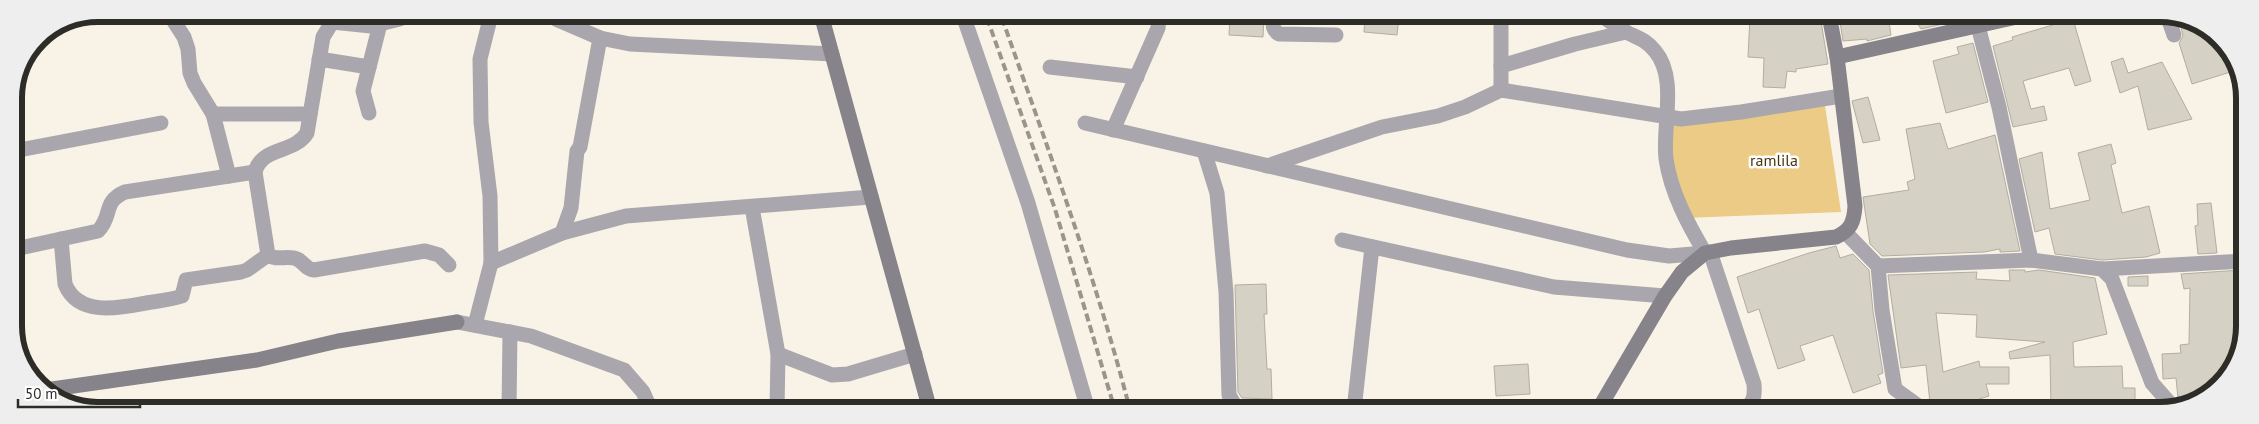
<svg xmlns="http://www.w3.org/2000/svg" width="2259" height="424" font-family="'PT Sans',sans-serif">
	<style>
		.green { fill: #ebcb85 }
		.building { fill: #d6d1c5; stroke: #b2aca1 }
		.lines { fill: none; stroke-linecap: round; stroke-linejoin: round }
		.street { stroke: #a9a7ad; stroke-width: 15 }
		.secondary { stroke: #86838b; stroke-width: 15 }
		.rail { stroke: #99958c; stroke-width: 4; stroke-dasharray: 8 4; stroke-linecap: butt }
		.labels { text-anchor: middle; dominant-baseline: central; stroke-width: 5; stroke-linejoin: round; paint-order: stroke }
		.park-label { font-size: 16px; fill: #47360e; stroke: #fff }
		.rim { fill: none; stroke: #2e2c27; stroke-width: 6 }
	</style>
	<rect width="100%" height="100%" fill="#f9f3e7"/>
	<!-- green -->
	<polygon class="green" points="1824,99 1841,212 1685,218 1666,158 1668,117"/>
	<!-- building -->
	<g class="building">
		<polygon points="1812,15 1820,15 1828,64 1796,69 1796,72 1787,71 1785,88 1763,87 1764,58 1748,57 1750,16"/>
		<polygon points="1839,15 1888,15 1891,35 1867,41 1867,39 1843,41"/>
		<polygon points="1912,15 1943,15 1943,24 1921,29"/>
		<polygon points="1230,17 1264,17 1263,37 1229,35"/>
		<polygon points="1365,17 1399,17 1397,35 1364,32"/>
		<polygon points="2073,19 2091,81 2075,86 2069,68 2023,81 2031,109 2044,106 2047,120 2013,127 1993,46 2013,40 2012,37"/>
		<polygon points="2189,23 2220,38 2237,70 2192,84 2179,43 2183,36 2181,27"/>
		<polygon points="1973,43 1988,102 1946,113 1933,61 1959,54 1957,47"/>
		<polygon points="2123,58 2128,73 2162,62 2192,119 2148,130 2138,86 2120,93 2111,62"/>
		<polygon points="1868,97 1880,140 1863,143 1852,101"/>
		<polygon points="1940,123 1948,149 1995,135 2020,251 2000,252 2000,249 1984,252 1882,256 1870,244 1863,197 1909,190 1907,182 1915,179 1906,129"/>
		<polygon points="2111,144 2116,163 2111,165 2122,213 2149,206 2160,253 2146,257 2102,260 2055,254 2049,228 2035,232 2019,159 2042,152 2050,209 2090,200 2078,153"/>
		<polygon points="2211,203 2217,253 2198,254 2195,226 2198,225 2197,204"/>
		<polygon points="1836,246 1840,258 1853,254 1869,270 1873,311 1883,373 1878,375 1881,383 1853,393 1833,335 1800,346 1805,360 1778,369 1759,309 1748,313 1737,277 1809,253"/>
		<polygon points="2009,270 2025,270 2025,272 2039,270 2095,278 2107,334 2073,342 2074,367 2122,366 2123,388 2135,388 2135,407 2051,409 2050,355 2010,359 2009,352 2045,342 1976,337 1977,315 1936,313 1943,372 1979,361 1980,367 2009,367 2009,384 1986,384 1989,396 1960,405 1933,407 1930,403 1926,365 1901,368 1888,275 1977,272 1976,279 2010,281"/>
		<polygon points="2242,270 2242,335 2244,337 2217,389 2197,397 2178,398 2176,378 2163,379 2162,354 2181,353 2180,345 2189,344 2190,288 2184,289 2181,274"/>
		<polygon points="2148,276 2148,286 2128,286 2128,277"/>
		<polygon points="1266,284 1267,314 1264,314 1267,369 1271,369 1272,399 1242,398 1238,392 1235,285"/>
		<polygon points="1528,364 1530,394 1496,396 1494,366"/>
	</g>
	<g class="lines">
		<!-- street -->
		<g class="street">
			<polyline points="2167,15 2174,35"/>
			<path d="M1273 17C1273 24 1272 30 1279 34L1336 35"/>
			<polyline points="964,18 1028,203 1088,410"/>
			<polyline points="556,19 600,38 630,44 832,54"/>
			<polyline points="173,20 184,37 188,49 190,73 194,83 213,114 229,176"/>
			<polyline points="332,22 371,26 400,19"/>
			<polyline points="1978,26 1999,107 2031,260"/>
			<polyline points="319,59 369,67"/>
			<polyline points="1501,66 1575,44 1626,32"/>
			<polyline points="1050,67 1137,77"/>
			<polyline points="1501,90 1501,16"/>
			<polyline points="369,113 363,91 380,24"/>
			<polyline points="213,114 310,114"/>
			<path d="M1085 123 1627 250 1669 256 1705 253C1688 224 1671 193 1666 159 1662 127 1678 78 1655 51 1644 38 1637 38 1624 31 1616 26 1609 21 1602 16"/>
			<polyline points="1113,130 1158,28 1159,17"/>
			<polyline points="14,151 161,123"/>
			<polyline points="1204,151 1217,193 1226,292 1229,395 1236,407 1275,410"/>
			<polyline points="1267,166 1382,127 1438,116 1465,107 1501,90 1681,119 1741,112 1841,96"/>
			<path d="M255 172C262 146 294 154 307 133L323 37 334 19"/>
			<polyline points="752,207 778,354 777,410"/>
			<polyline points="562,233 571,208 577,151 580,147 600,38"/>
			<polyline points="1846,233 1878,266 1882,310 1895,389 1924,410"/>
			<path d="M61 239 65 284C78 317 120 308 146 303 158 301 170 300 182 296L186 280 241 272 247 270 268 255"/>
			<polyline points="1342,240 1554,287 1665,296"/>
			<path d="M15 249 98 231C113 216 102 202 125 192L255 172 268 255C277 261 288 255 297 259 305 263 305 269 314 270L425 251 439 255 449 265"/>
			<path d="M1710 252 1754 384C1755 397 1754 404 1741 410"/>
			<polyline points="491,263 562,233 626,216 871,197"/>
			<polyline points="1878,266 2031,260 2102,269 2112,279 2152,383 2173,407"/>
			<polyline points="2102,269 2244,261"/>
			<polyline points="457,322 531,336 624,370 643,392 651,410"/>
			<polyline points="475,325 491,263 490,196 481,122 480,59 490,19"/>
			<polyline points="778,354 832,375 848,374 915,354"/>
			<polyline points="509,410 510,332"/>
			<polyline points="1354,410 1372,247"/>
		</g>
		<!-- secondary -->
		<g class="secondary">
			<polyline points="822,18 930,410"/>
			<polyline points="1837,57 2026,15"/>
			<polyline points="45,390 257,360 338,341 457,322"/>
			<path d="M1598 410 1665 296 1682 272 1705 253 1731 248 1836 237C1851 230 1854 222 1855 206L1837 57 1829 15"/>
		</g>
		<!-- rail -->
		<g class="rail">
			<polyline points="987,18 1055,209 1115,410"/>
			<path d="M1002 18C1047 147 1096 277 1130 410"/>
		</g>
	</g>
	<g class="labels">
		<!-- park labels -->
		<g class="park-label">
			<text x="1774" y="160">ramlila</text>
		</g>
	</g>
	<!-- crop -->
	<path d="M0 0H2259V424H0ZM98 22H2160A76 76 0 0 1 2236 98V326A76 76 0 0 1 2160 402H98A76 76 0 0 1 22 326V98A76 76 0 0 1 98 22Z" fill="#eee" fill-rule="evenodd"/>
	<path class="rim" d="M98 22H2160A76 76 0 0 1 2236 98V326A76 76 0 0 1 2160 402H98A76 76 0 0 1 22 326V98A76 76 0 0 1 98 22Z"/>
	<!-- scale -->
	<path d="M18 399v8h122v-8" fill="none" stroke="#2e2c27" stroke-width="2.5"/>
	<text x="25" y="399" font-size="15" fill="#2e2c27" stroke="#ffffff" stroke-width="4" paint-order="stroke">50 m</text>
</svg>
